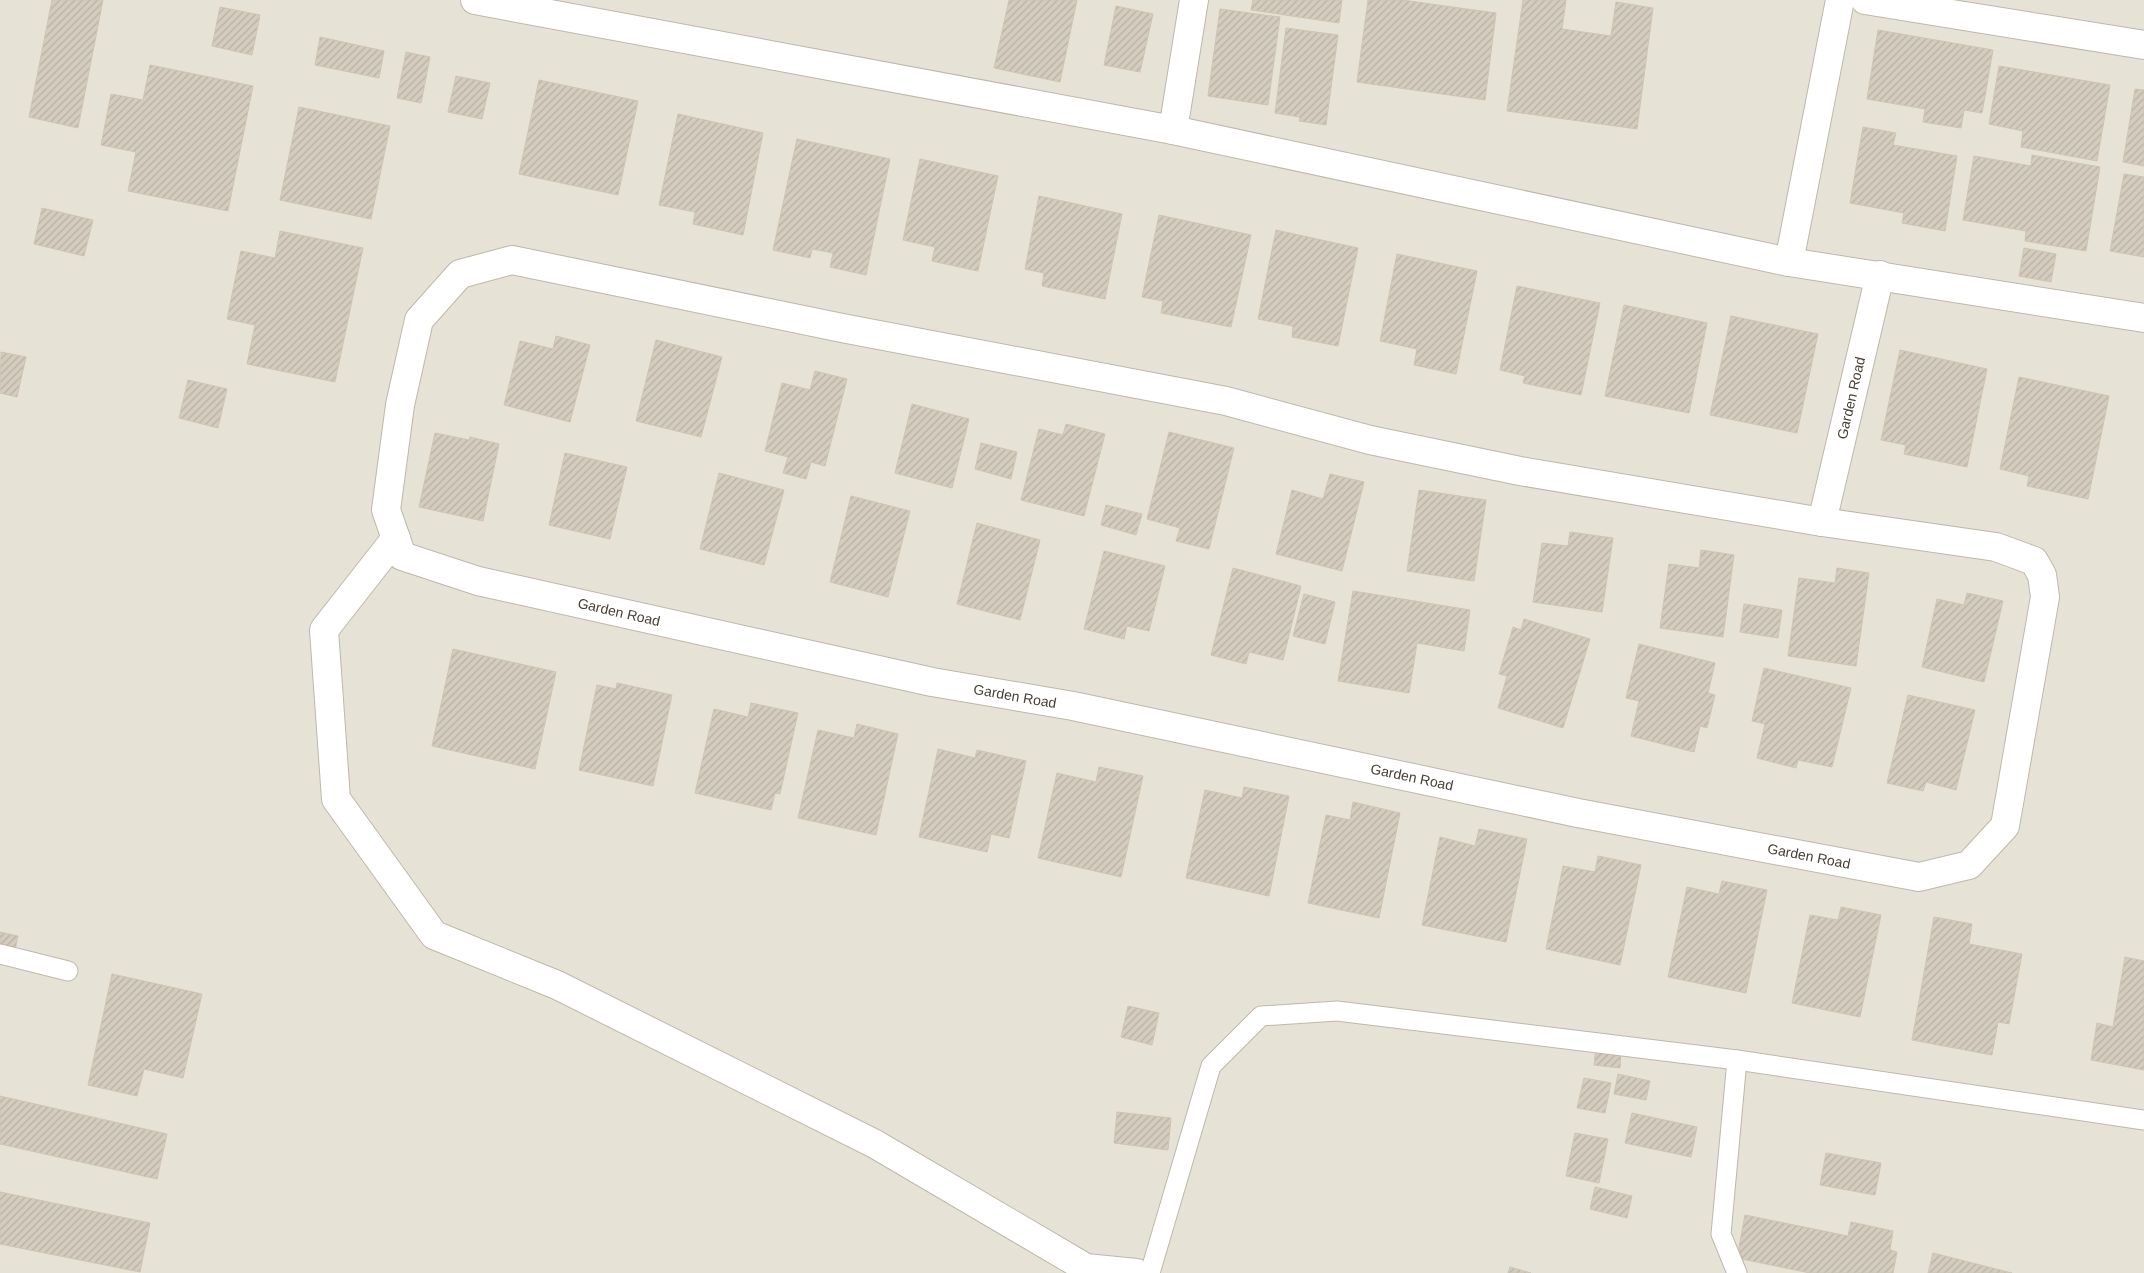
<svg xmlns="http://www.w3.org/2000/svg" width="2144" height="1273" font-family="Helvetica,sans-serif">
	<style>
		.residential { fill: #e7e2d6 }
		.building { fill: url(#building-hatch); stroke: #cfc4b1 }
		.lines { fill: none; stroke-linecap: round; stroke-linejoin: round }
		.service-casing { stroke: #beb8ab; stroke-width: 21 }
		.minor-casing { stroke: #beb8ab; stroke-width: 30 }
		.service { stroke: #fff; stroke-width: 19 }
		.minor { stroke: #fff; stroke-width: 28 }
		.labels { text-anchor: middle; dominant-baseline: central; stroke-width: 4.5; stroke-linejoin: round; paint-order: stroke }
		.street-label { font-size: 14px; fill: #464037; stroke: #fff }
	</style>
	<defs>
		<pattern id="building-hatch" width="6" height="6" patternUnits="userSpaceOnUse" patternTransform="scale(1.25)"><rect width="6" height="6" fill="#d4ccbe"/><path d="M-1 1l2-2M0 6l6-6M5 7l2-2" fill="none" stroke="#b7b0a4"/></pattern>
	</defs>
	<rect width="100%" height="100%" fill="#f3f0e8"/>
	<!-- residential -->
	<rect class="residential" x="0" y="0" width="2144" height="1273"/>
	<!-- building -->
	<g class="building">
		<polygon points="52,0 103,0 78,128 29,117"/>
		<polygon points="1009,0 1077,0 1060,82 994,68"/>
		<polygon points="1253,0 1342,0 1339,23 1251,10"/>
		<polygon points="1368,0 1402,0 1496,13 1485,100 1357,82"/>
		<polygon points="1523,0 1566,0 1562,29 1611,36 1616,2 1653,8 1637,129 1507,111"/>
		<polygon points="1116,6 1153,14 1140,72 1104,65"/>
		<polygon points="220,7 260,15 252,55 212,46"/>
		<polygon points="1220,9 1280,17 1268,105 1208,96"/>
		<polygon points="1286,28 1338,35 1326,125 1299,121 1300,117 1275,113"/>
		<polygon points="1878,30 1993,50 1982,113 1964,110 1961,128 1923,122 1925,109 1867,99"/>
		<polygon points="320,37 384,51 379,78 315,65"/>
		<polygon points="406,52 430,57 421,103 397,98"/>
		<polygon points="150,65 253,86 228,211 128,191 136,152 101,145 111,94 143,100"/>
		<polygon points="1999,66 2110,85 2097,161 2021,147 2023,131 1989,124"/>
		<polygon points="456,76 490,83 482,119 448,112"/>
		<polygon points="539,80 638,101 618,195 519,174"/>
		<polygon points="2135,89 2144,90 2144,166 2123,162"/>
		<polygon points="299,107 390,126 371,219 280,200"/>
		<polygon points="678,114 763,133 743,235 693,224 695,212 659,205"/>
		<polygon points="1863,127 1896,133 1893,145 1957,156 1945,231 1902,223 1904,213 1850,203"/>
		<polygon points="797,139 890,159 866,275 830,267 833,253 812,249 810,258 773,250"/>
		<polygon points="2032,155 2100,167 2086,251 2025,241 2026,231 1963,220 1974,156 2031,166"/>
		<polygon points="920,159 998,176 978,271 932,261 935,247 903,240"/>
		<polygon points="2124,174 2144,177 2144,257 2110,251"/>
		<polygon points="1039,196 1122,214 1105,299 1042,286 1044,273 1025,269"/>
		<polygon points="42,208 93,220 84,256 34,244"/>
		<polygon points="1159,215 1251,235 1231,327 1161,313 1163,301 1142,297"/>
		<polygon points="1276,230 1358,248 1338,346 1292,337 1293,326 1258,319"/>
		<polygon points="280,231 363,248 335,382 247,364 255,325 227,319 241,251 275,258"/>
		<polygon points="2024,248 2056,254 2051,282 2019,276"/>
		<polygon points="1397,254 1477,271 1456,374 1414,365 1417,349 1380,341"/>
		<polygon points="1517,286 1600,303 1581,395 1523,383 1525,376 1500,370"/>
		<polygon points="1624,305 1707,323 1689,413 1605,396"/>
		<polygon points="1731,316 1818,334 1797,433 1710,415"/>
		<polygon points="556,336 590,345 570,422 504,405 520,341 553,349"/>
		<polygon points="656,340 722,357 701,437 636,421"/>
		<polygon points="1900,350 1987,369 1967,467 1904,454 1906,445 1881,440"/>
		<polygon points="1,352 26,357 17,397 0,393"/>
		<polygon points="815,371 847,379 825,466 811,462 806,479 783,473 788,457 765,451 782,383 810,390"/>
		<polygon points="2019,377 2109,396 2088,499 2027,486 2029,476 2000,469"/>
		<polygon points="188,380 227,389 218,428 179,418"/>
		<polygon points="912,404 969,419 952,488 895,473"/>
		<polygon points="1066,424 1105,434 1084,516 1021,500 1039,429 1063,435"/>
		<polygon points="1169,432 1234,448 1209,549 1176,541 1180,528 1147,519"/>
		<polygon points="435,433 469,440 470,437 499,444 483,521 419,507"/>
		<polygon points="981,443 1017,452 1011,479 975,469"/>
		<polygon points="565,453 627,467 610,539 549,525"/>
		<polygon points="719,473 784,490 764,565 700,549"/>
		<polygon points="1330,474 1364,482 1342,571 1276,554 1292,490 1323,499"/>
		<polygon points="1419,490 1486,500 1474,581 1407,571"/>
		<polygon points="851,496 910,511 888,597 830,582"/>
		<polygon points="1106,505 1142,514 1136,535 1101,525"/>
		<polygon points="977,523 1040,540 1020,620 957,604"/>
		<polygon points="1570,532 1613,538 1602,612 1533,602 1542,543 1568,546"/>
		<polygon points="1701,550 1734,555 1723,637 1660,628 1669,564 1699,568"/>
		<polygon points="1104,551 1165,566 1149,631 1127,626 1124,639 1084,629"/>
		<polygon points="1233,568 1301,586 1283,660 1249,652 1246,664 1211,655"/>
		<polygon points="1837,568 1869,573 1856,666 1788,656 1799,578 1835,583"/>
		<polygon points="1353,591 1470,610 1464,651 1417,643 1409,693 1338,681"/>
		<polygon points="1967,593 2003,601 1984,682 1922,667 1937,599 1964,605"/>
		<polygon points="1304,594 1335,602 1325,644 1293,636"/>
		<polygon points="1744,604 1782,610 1778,638 1740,632"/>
		<polygon points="1524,619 1590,639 1563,728 1498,708 1507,676 1499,674 1513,627 1521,630"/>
		<polygon points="1639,644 1715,663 1708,693 1715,695 1707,728 1700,726 1694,752 1631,736 1639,701 1626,698"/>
		<polygon points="453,649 556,672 535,769 432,746"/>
		<polygon points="1764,668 1851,688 1832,767 1798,760 1796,768 1757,758 1765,724 1752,721"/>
		<polygon points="617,683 672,695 653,786 579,770 597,685 616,689"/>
		<polygon points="1908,695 1975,710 1956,790 1926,782 1923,791 1887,783"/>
		<polygon points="751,703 798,713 780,794 775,793 771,810 695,793 714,709 748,717"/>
		<polygon points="857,724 898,734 876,835 798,818 818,730 854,738"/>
		<polygon points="938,749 975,758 977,750 1026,761 1009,838 991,834 987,852 919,837"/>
		<polygon points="1099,767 1143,776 1121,877 1038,858 1057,773 1096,782"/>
		<polygon points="1244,787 1289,796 1269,896 1186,878 1205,790 1242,798"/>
		<polygon points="1353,802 1400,813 1379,918 1308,903 1326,815 1350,820"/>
		<polygon points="1479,829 1527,839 1506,942 1422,925 1440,837 1475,846"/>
		<polygon points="1598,856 1641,865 1620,965 1546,949 1563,866 1595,872"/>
		<polygon points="1722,881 1767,890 1746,993 1668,977 1687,887 1719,894"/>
		<polygon points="1841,907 1881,915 1860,1017 1792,1003 1810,915 1838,920"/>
		<polygon points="1934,917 1972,924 1969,944 2022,954 2009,1024 1998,1022 1992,1055 1912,1040"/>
		<polygon points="0,932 18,936 14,955 0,952"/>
		<polygon points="2125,957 2144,961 2144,1070 2091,1060 2097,1023 2113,1027"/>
		<polygon points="112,974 202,994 183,1078 144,1069 137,1096 88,1085"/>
		<polygon points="1128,1006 1159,1013 1152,1045 1121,1037"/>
		<polygon points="1596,1046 1621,1050 1620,1068 1594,1065"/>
		<polygon points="1618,1074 1650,1081 1646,1100 1614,1094"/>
		<polygon points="1584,1078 1611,1083 1605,1113 1577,1108"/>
		<polygon points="0,1096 167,1134 157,1179 0,1144"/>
		<polygon points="1117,1112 1171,1118 1168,1150 1114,1143"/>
		<polygon points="1632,1113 1697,1127 1691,1157 1625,1143"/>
		<polygon points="1575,1133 1608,1139 1599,1183 1566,1176"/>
		<polygon points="1826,1153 1881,1163 1875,1195 1820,1185"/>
		<polygon points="1595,1187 1632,1196 1627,1218 1590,1209"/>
		<polygon points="0,1192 150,1223 140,1272 0,1244"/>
		<polygon points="1745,1215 1848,1236 1851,1222 1893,1231 1890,1250 1897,1252 1893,1273 1810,1273 1737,1258"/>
		<polygon points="1933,1253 2012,1273 1928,1273"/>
		<polygon points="1510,1267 1531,1273 1508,1273"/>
	</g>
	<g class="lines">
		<defs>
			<g id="service">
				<polyline points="0,954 68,971"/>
				<polyline points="1737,1060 1721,1234 1737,1273"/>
				<polyline points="1150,1273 1211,1066 1261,1016 1337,1011 1737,1060 2144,1120"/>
			</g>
			<g id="minor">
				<polyline points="475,0 1173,130 1789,262 2144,318"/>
				<polyline points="1865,0 2144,45"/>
				<polyline points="1173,130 1194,0"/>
				<polygon points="512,260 842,328 1226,401 1370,440 1520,471 1822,522 1996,547 2034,561 2042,575 2045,597 2005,826 1969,865 1919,877 1578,813 1073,706 932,682 478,581 402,556 386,510 400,405 419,320 460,274"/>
				<polyline points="1789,262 1840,0"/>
				<polyline points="1822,522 1880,275"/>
				<polyline points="396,538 324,630 336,799 434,935 557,985 875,1144 1086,1268 1136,1273"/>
			</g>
		</defs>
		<!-- service casing -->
		<use href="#service" class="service-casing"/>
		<!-- minor casing -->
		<use href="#minor" class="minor-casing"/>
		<!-- service -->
		<use href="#service" class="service"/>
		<!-- minor -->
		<use href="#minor" class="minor"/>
	</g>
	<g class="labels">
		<!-- street labels -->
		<g class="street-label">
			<text transform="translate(1851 398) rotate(-77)">Garden Road</text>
			<text transform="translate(619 612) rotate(13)">Garden Road</text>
			<text transform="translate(1015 696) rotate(10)">Garden Road</text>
			<text transform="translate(1412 777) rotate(12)">Garden Road</text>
			<text transform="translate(1809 856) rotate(11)">Garden Road</text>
		</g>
	</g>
</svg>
